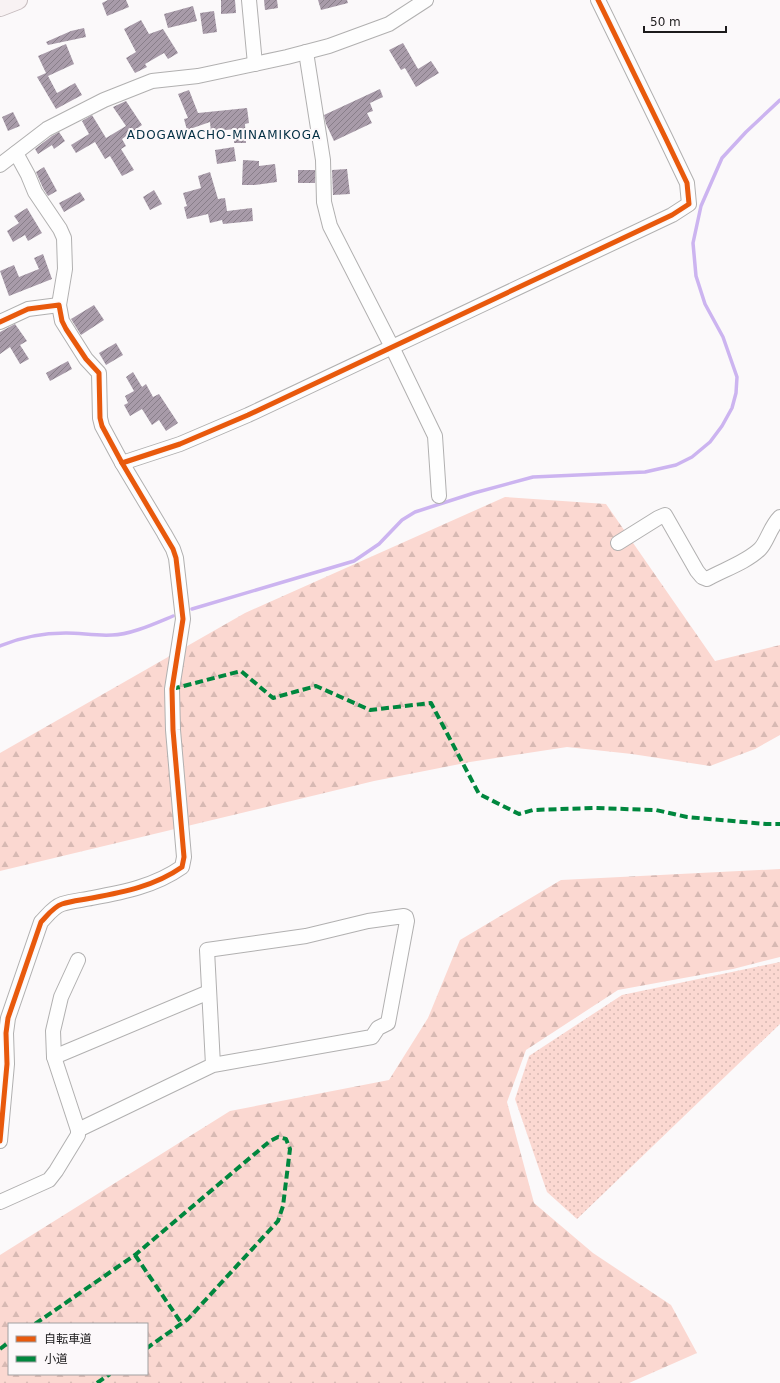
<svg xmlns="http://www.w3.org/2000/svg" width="780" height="1383" font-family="'DejaVu Sans','Noto Sans JP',sans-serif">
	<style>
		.grass { fill: url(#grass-dots) }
		.forest { fill: url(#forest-firs); fill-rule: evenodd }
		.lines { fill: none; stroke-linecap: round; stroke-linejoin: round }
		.stream { stroke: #ccb4f0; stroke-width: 3.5 }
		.building { fill: url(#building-hatch) }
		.minor-casing { stroke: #b1b0b0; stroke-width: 16 }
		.major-casing { stroke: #c6bcbe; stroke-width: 20 }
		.minor { stroke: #fefefe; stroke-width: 14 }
		.major { stroke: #f8f2f3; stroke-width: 18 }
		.quiet { stroke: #00873e; stroke-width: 4; stroke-dasharray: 8 4; stroke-linecap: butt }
		.cycleway-casing { stroke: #fcf8fa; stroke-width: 8 }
		.cycleway { stroke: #e8590c; stroke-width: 5 }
		.labels { text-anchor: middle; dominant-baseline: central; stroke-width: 4; stroke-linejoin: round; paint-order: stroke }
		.quarter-label { font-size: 12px; letter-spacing: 1px; fill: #002d42; stroke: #fcf8fa }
	</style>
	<defs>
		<pattern id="grass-dots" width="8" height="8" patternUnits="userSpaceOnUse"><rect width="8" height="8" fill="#fbd8d1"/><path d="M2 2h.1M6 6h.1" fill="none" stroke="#d7b9b3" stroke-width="1.8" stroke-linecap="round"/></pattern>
		<pattern id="forest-firs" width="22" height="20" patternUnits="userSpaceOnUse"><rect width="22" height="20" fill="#fbd8d1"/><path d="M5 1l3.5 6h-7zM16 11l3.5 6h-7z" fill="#d7b9b3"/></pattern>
		<pattern id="building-hatch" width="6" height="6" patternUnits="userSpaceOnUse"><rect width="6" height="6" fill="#a89ba9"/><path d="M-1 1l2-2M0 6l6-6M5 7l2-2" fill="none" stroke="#887e89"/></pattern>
	</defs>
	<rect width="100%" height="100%" fill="#fbf9fa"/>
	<!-- grass -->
	<polygon class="grass" points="780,962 780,1024 577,1219 547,1192 515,1099 529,1056 622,995"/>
	<!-- forest -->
	<g class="forest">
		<polygon points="505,497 606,504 715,661 780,645 780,735 755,749 710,766 632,754 567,747 470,762 374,781 0,871 0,753 245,613"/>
		<path d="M780 869V957L733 969 618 990 526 1050 507 1102 534 1203 593 1253 671 1305 697 1353 629 1383H0V1255L230 1111 389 1080 428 1018 460 940 561 880ZM9 1324H147V1374H9Z"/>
	</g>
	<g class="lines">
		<!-- stream -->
		<g class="stream">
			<polyline points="192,609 354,561 379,544 402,520 415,512 474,493 533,477 645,472 676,465 692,457 710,442 722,426 732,408 736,393 737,377 723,337 705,304 696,276 693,243 701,206 722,158 746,132 780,100"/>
			<path d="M0 646C21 637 43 633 66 633 81 633 96 636 112 635 130 635 156 623 173 616"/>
		</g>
	</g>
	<!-- building -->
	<g class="building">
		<polygon points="108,0 126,0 129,7 107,16 102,3"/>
		<polygon points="221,0 235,0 236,13 221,14"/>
		<polygon points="264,0 277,0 278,8 265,10"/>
		<polygon points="318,0 347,0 348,3 321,10"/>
		<polygon points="193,6 197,21 168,28 164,14"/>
		<polygon points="214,11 217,32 203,34 200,13"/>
		<polygon points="141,20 149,34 163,29 178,53 168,59 164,53 145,64 147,67 135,73 126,58 136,52 124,29"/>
		<polygon points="84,28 86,37 48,45 46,42 71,31"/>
		<polygon points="403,43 418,69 431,61 439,73 416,87 405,68 401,70 389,50"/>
		<polygon points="66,44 74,64 48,76 57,93 75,83 82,95 56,109 37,77 46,73 38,56"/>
		<polygon points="380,89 383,97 370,103 373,111 367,113 372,123 334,141 326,124 324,115"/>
		<polygon points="189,90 198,113 247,108 249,123 245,124 246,143 234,143 234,129 211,132 210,122 187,130 184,119 188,118 178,94"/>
		<polygon points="126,101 142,125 122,139 126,146 121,149 134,170 122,176 110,156 105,159 95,142 76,153 71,145 89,134 82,121 92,115 106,138 126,126 113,107"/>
		<polygon points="13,112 20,126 8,131 2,117"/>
		<polygon points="59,132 65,141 54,149 52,145 38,154 35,149 52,136"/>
		<polygon points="234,147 236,161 217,164 215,150"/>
		<polygon points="243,160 259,161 259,166 275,164 277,182 255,185 242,185"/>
		<polygon points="44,167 57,191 48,196 43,188 36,172"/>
		<polygon points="347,169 350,194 333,195 332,170"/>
		<rect x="298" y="170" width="17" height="13"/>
		<polygon points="210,172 218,199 225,198 227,211 252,208 253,221 223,224 222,220 210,223 208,214 187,219 184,207 187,206 183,193 201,188 198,176"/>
		<polygon points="154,190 162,204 150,210 143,197"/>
		<polygon points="80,192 85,200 64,212 59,203"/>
		<polygon points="27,208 42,233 28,241 25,235 13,242 7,231 19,223 14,216"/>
		<polygon points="43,254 52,279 9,296 0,271 14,265 19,277 39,269 34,258"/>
		<polygon points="94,305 104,320 81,335 71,319"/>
		<polygon points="15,324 27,341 20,345 29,359 20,364 10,347 0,354 0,332"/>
		<polygon points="116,343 123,355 106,365 99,353"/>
		<polygon points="68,361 72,369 50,381 46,373"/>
		<polygon points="133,372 142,387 146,384 153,397 159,394 178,423 166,431 159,420 152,425 142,409 130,416 124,405 128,403 125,396 134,391 126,377"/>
	</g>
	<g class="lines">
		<defs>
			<g id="minor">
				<polyline points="249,0 255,64"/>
				<polyline points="306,52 323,160 324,202 330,226 392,347 435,436 439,496"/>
				<polyline points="0,165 47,129 104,100 152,81 198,76 287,57 329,46 389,24 426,0"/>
				<polyline points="0,322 28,309 59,305"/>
				<polyline points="122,463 180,444 248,415 672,215 689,204 687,183 665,137 598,0"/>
				<path d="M618 543 658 518 665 515 697 571 702 577 707 579C723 570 747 562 760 549 767 542 770 527 780 517"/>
				<polyline points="54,1057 209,992"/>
				<polyline points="78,1130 213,1065 372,1037 378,1028 388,1023 407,921 406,917 404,916 368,921 306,936 207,950 213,1065"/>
				<path d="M0 1141 7 1064 6 1033 8 1018 41 922C47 916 53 907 62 904 71 901 82 900 92 898 124 892 155 886 182 867L184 857 173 730 172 689 183 619 176 558 173 549 164 533 122 463 102 426 100 418 99 373 86 359 62 321 59 305 65 269 64 238 60 229 35 192 28 175 16 153"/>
				<polyline points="0,1202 49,1180 56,1171 78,1135 78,1130 54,1057 53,1031 61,997 78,960"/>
			</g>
			<polyline id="major" points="0,7 18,0"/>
		</defs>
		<!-- minor casing -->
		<use href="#minor" class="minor-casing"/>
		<!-- major casing -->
		<use href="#major" class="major-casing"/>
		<!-- minor -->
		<use href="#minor" class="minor"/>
		<!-- major -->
		<use href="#major" class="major"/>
		<!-- quiet -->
		<g class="quiet">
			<polyline points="172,689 241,671 273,698 316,686 370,710 431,703 479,794 519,814 533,810 593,808 656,810 687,817 766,824 780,824"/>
			<polyline points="135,1255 182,1324"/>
			<polyline points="35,1324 135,1255 270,1141 278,1137 286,1139 290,1149 283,1206 278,1221 188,1319 147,1348"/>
			<polyline points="0,1349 9,1342"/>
			<polyline points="97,1383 110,1374"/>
		</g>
		<defs>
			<g id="cycleway">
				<path d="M0 322 28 309 59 305 62 321 66 329 86 359 99 373 100 418 102 426 122 463 173 549 176 558 183 619 172 689 173 730 184 857 182 867C155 886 124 892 92 898 82 900 71 901 62 904 53 907 47 916 41 922L8 1018 6 1033 7 1064 0 1141"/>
				<polyline points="122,463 180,444 248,415 672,215 689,204 687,183 665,137 598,0"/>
			</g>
		</defs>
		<!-- cycleway casing -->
		<use href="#cycleway" class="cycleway-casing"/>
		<!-- cycleway -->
		<use href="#cycleway" class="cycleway"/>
	</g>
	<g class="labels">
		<!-- quarter labels -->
		<g class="quarter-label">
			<text x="224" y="135">ADOGAWACHO-MINAMIKOGA</text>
		</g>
	</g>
	<!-- legend -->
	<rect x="8" y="1323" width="140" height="52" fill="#fcf8fa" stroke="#a2a0a1"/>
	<rect x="16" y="1336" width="20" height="6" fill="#e8590c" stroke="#a2a0a1"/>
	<text x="44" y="1343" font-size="12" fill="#1c1b1c">自転車道</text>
	<rect x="16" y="1356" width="20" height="6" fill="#00873e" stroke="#a2a0a1"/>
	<text x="44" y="1363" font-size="12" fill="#1c1b1c">小道</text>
	<!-- scale -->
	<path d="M644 26v6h82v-6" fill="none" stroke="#1c1b1c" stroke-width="2"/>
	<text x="650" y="26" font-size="12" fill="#1c1b1c" stroke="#fcf8fa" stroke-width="3" paint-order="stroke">50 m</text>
</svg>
